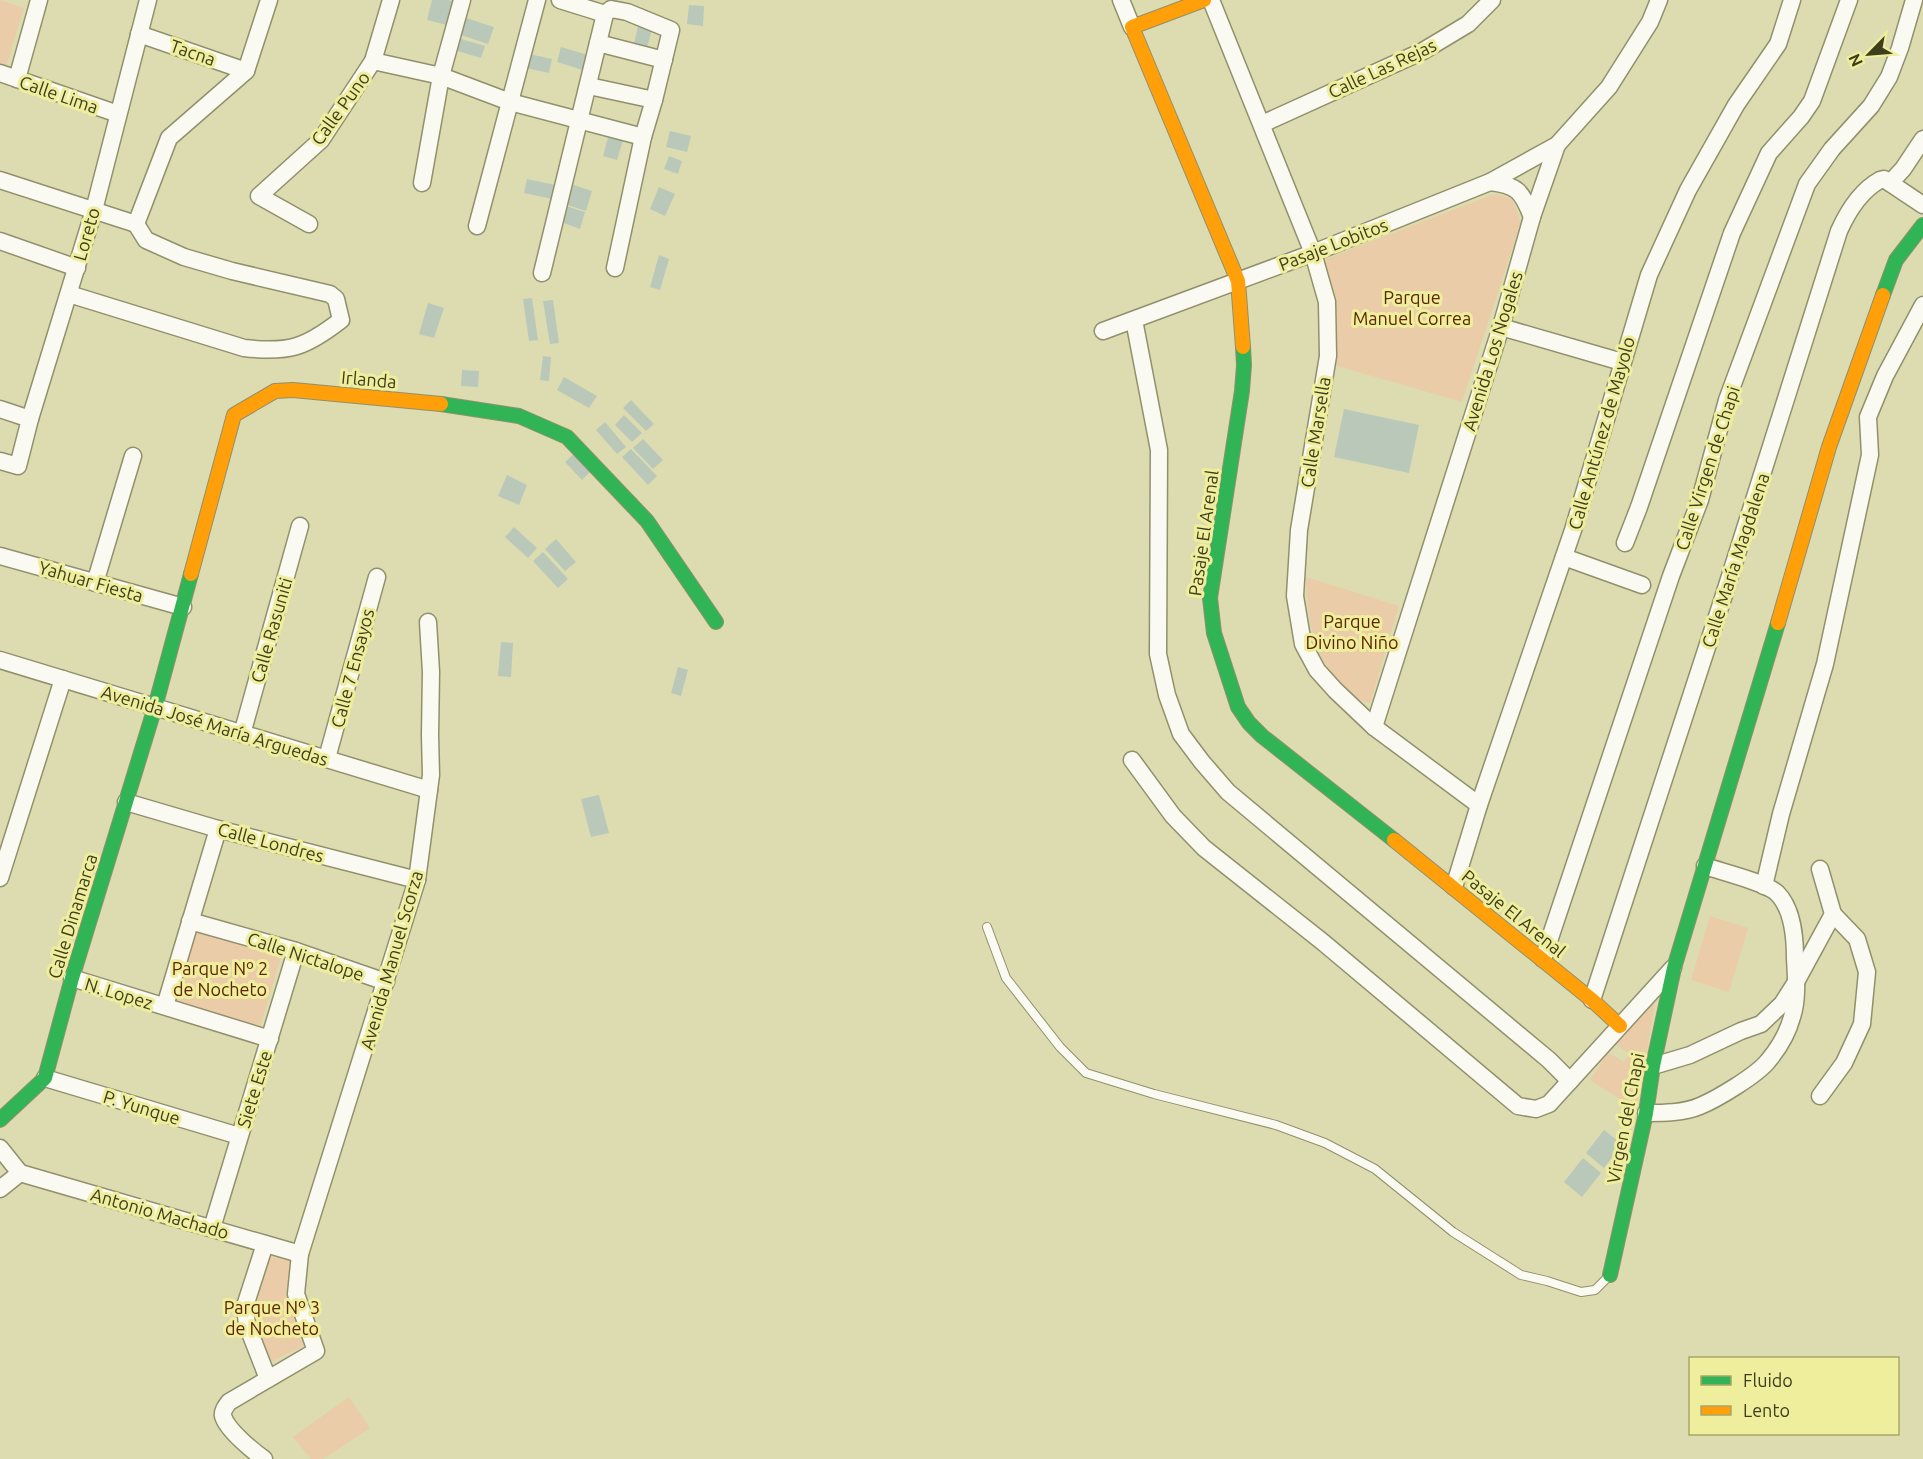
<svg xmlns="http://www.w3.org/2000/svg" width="1923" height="1459" font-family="Ubuntu,sans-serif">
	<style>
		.green { fill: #eacca9 }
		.building { fill: #bac8ba }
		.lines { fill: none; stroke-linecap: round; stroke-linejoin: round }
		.lane-casing { stroke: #91906c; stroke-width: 10 }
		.street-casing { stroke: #91906c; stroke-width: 19 }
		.fast-casing { stroke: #91906c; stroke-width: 16 }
		.slow-casing { stroke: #91906c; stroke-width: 16 }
		.lane { stroke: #fafaf3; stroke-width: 8 }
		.street { stroke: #fafaf3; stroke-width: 16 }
		.fast { stroke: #30b455; stroke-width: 14 }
		.slow { stroke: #ff9f0a; stroke-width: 14 }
		.labels { text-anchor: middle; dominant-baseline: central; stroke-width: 6; stroke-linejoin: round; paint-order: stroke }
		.street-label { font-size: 18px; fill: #3e3d1c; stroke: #efee9d }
		.park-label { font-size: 18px; fill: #5c2602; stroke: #efee9d }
	</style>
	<rect width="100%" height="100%" fill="#dcdcb0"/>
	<!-- green -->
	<g class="green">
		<polygon points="0,0 24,8 6,67 0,65"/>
		<path d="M1494 194 1512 199 1521 222 1462 402 1334 365C1336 340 1338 313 1332 288 1330 279 1325 269 1321 261Z"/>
		<path d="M1306 577 1399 606 1370 703C1360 702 1354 695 1347 688 1311 657 1308 622 1306 577Z"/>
		<polygon points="1710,916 1748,928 1729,992 1691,980"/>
		<polygon points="191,929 281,958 259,1030 170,1004"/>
		<polygon points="1655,1002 1637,1110 1590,1080 1608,1052 1624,1062 1630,1054 1615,1044"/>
		<polygon points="267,1257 290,1260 289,1304 305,1345 269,1363 251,1323 250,1308"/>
		<polygon points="349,1397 370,1428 323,1459 311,1459 293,1437"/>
	</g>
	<!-- building -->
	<g class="building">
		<polygon points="432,0 449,0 457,2 451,26 427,20"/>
		<polygon points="689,5 704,6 703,26 687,24"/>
		<polygon points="463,17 494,27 488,44 458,34"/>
		<polygon points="639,22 653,25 646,52 633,48"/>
		<polygon points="458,38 485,46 481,58 454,50"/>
		<polygon points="561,47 591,56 586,71 557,62"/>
		<polygon points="529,54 552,59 549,73 526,68"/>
		<polygon points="610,130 625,134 617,160 603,156"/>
		<polygon points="670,131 691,136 687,152 666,147"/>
		<polygon points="669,156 682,161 678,174 664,169"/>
		<polygon points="527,179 555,185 552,199 524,193"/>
		<polygon points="568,183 592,191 586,211 561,203"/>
		<polygon points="659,187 675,194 665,216 650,209"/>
		<polygon points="566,206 585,212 580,229 561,222"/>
		<polygon points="659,255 669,259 660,290 650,287"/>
		<polygon points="532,298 538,340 529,341 523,299"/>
		<polygon points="553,300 559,343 550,344 543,301"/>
		<polygon points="428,303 444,308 434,338 419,334"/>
		<polygon points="543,356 551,357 549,381 540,380"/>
		<polygon points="462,370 479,371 478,387 461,386"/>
		<polygon points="564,377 597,396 589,408 557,390"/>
		<polygon points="631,400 654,424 646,431 623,408"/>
		<polygon points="1344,409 1419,425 1409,473 1334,457"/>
		<polygon points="624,415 642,433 632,442 615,425"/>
		<polygon points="605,422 626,447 617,454 596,430"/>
		<polygon points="643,439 663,460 653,469 633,448"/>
		<polygon points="631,449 657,476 648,485 622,457"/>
		<polygon points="577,451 594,468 582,480 565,462"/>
		<polygon points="507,475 527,485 519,505 498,496"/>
		<polygon points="514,527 537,548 528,558 505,537"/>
		<polygon points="556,539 576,562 565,571 545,549"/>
		<polygon points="543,552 568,579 558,588 533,561"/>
		<polygon points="501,642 513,643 511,677 498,676"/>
		<polygon points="678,667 688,670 681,696 671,693"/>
		<polygon points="599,795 609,833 591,837 581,799"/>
		<polygon points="1604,1130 1622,1144 1604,1168 1586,1153"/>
		<polygon points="1583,1158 1601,1173 1582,1197 1564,1182"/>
	</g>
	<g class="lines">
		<defs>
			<polyline id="lane" points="987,927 1006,978 1060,1047 1086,1073 1154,1094 1276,1125 1325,1143 1375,1169 1453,1232 1521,1275 1547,1281 1581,1292 1595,1290 1609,1276"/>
			<g id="street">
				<polyline points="560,0 605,14"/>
				<polyline points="1121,0 1132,27"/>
				<polyline points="1211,0 1313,253 1327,302 1328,356 1299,530 1295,596 1303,644 1317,670 1335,690 1374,727 1479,805"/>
				<polyline points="139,34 246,71"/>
				<polyline points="598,43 664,60"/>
				<polyline points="373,61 441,76 510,102 643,137"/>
				<polyline points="0,73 118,114"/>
				<polyline points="17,79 39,0"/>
				<polyline points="589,86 654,100"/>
				<polyline points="1262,124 1423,51 1468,24 1492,0"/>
				<polyline points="0,180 136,224"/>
				<path d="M1490 182C1517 185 1522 191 1532 217"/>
				<polyline points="422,183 441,76 462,0"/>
				<polyline points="1890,183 1903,169 1923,139"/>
				<polyline points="136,224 169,138 246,71 269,0"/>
				<polyline points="309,224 259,196 321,140 373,61 391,0"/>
				<polyline points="477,226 537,0"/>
				<polyline points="0,241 77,268"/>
				<polyline points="542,273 605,14 611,9 627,12 671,30 654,100 643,137 615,268"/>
				<path d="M69 294 244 348C289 353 305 348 341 320L336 299 330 294 232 271 184 257 146 240 136 224"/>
				<polyline points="1134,320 1159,450 1158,654 1167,695 1181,734 1202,762 1228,792 1549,1060 1570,1081"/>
				<polyline points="1501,327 1622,362"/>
				<polyline points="1103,331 1313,253 1490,182 1557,145"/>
				<polyline points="0,409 30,419"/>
				<polyline points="0,461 18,466 30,419 94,210 148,0"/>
				<polyline points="1625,543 1639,507 1732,233 1769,153 1801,117 1812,101 1849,0"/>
				<polyline points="0,556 183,607"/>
				<polyline points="1564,557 1642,585"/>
				<polyline points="95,583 133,456"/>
				<polyline points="0,660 429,790"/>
				<polyline points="1374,727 1501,327 1532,217 1557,145 1609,87 1650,22 1659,0"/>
				<polyline points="242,734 300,526"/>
				<polyline points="327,758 377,577"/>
				<polyline points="1132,760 1173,816 1204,848 1324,943 1518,1106 1536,1109 1549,1104 1673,968"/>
				<polyline points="126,802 218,829 417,880"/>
				<polyline points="0,878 63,679"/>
				<polyline points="1764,886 1781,814 1825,664 1870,455 1868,417 1885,376 1923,305"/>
				<polyline points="1454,887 1479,805 1573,530 1649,275 1688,190 1736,105 1778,44 1792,0"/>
				<polyline points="190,921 296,951 386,982"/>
				<polyline points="1543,959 1671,576 1700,500 1727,400 1807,184 1832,149 1871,106 1889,77 1900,48 1914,0"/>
				<polyline points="72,978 270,1039"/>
				<path d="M1592 1000 1724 595 1839 231C1848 211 1860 191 1880 180L1884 179 1923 205"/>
				<polyline points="165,1006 218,829"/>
				<polyline points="1653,1066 1690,1055 1741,1031 1761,1024 1782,1004 1796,982 1833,914 1820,869"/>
				<polyline points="45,1078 239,1136"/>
				<polyline points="1820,1096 1844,1063 1862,1024 1867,972 1857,939 1833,914"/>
				<path d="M1646 1113C1663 1113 1684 1113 1700 1106 1717 1099 1757 1075 1768 1061 1778 1049 1788 1032 1792 1017 1798 999 1796 977 1795 958 1795 937 1793 909 1777 893 1765 882 1722 872 1705 866"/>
				<polyline points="0,1148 20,1173"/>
				<polyline points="20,1173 300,1254"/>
				<polyline points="0,1189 20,1173"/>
				<polyline points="212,1228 296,951"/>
				<polyline points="265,1244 245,1306 247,1325 268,1379"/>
				<path d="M264 1459C253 1451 227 1430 223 1416 222 1411 226 1406 229 1402L316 1351 296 1294 300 1254 417 880 431 775 430 735 431 672 428 622"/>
			</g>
			<g id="fast">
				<polyline points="1883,295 1896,260 1923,225"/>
				<polyline points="1243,347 1244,365 1242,391 1210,598 1214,633 1238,707 1249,723 1262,736 1394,840"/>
				<polyline points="441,404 519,416 567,437 647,521 716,622"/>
				<polyline points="0,1120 45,1078 72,978 155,707 191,574"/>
				<polyline points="1610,1275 1646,1113 1653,1066 1674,968 1778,623"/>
			</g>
			<g id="slow">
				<polyline points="1204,0 1132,27 1238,281 1243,347"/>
				<polyline points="191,574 234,415 275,391 293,390 441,404"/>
				<polyline points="1778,623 1829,447 1883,295"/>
				<polyline points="1394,840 1592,1000 1620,1026"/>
			</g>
		</defs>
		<!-- lane casing -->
		<use href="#lane" class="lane-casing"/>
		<!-- street casing -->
		<use href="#street" class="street-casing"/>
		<!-- fast casing -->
		<use href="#fast" class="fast-casing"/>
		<!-- slow casing -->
		<use href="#slow" class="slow-casing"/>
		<!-- lane -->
		<use href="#lane" class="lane"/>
		<!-- street -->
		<use href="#street" class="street"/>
		<!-- fast -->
		<use href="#fast" class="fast"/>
		<!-- slow -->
		<use href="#slow" class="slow"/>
	</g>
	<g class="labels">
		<!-- street labels -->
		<g class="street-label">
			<text transform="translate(193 52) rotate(19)">Tacna</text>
			<text transform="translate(1382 68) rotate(-25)">Calle Las Rejas</text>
			<text transform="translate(59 94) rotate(19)">Calle Lima</text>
			<text transform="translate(340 108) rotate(-54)">Calle Puno</text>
			<text transform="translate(86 234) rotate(-74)">Loreto</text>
			<text transform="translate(1333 244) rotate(-21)">Pasaje Lobitos</text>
			<text transform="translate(1492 351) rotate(-73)">Avenida Los Nogales</text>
			<text transform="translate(369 379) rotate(5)">Irlanda</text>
			<text transform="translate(1315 432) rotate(-81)">Calle Marsella</text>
			<text transform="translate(1601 433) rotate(-74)">Calle Antúnez de Mayolo</text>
			<text transform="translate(1707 468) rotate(-72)">Calle Virgen de Chapi</text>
			<text transform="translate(1203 533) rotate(-82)">Pasaje El Arenal</text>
			<text transform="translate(1735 560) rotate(-72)">Calle María Magdalena</text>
			<text transform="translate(91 581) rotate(16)">Yahuar Fiesta</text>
			<text transform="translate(271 630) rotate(-74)">Calle Rasuniti</text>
			<text transform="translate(352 668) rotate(-75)">Calle 7 Ensayos</text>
			<text transform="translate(215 725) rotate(17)">Avenida José María Arguedas</text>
			<text transform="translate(271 842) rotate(15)">Calle Londres</text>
			<text transform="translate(1514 913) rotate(39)">Pasaje El Arenal</text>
			<text transform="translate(72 916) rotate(-73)">Calle Dinamarca</text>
			<text transform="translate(306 956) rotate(18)">Calle Nictalope</text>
			<text transform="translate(391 960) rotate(-74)">Avenida Manuel Scorza</text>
			<text transform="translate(119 993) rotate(17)">N. Lopez</text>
			<text transform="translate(254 1089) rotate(-73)">Siete Este</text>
			<text transform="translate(142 1107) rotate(17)">P. Yunque</text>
			<text transform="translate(1625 1118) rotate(-79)">Virgen del Chapi</text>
			<text transform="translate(160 1213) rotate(16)">Antonio Machado</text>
		</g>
		<!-- park labels -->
		<g class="park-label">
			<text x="1412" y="297">Parque<tspan x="1412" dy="21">Manuel Correa</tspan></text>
			<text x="1352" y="621">Parque<tspan x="1352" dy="21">Divino Niño</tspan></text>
			<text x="220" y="968">Parque Nº 2<tspan x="220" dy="21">de Nocheto</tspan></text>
			<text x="272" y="1307">Parque Nº 3<tspan x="272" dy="21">de Nocheto</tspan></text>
		</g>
	</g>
	<!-- legend -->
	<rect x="1689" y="1357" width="210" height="78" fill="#efee9d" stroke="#a8a769" stroke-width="1.5"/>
	<rect x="1701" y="1376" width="30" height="9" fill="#30b455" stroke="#a8a769" stroke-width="1.5"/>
	<text x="1743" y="1387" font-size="18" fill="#3e3d1c">Fluido</text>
	<rect x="1701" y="1406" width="30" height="9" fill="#ff9f0a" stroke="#a8a769" stroke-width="1.5"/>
	<text x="1743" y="1417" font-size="18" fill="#3e3d1c">Lento</text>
	<!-- north arrow -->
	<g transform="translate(1869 54) rotate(245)" stroke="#efee9d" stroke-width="4.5" paint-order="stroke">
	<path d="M0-4.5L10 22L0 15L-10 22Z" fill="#3e3d1c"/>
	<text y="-9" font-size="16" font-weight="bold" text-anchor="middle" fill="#3e3d1c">N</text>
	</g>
</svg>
